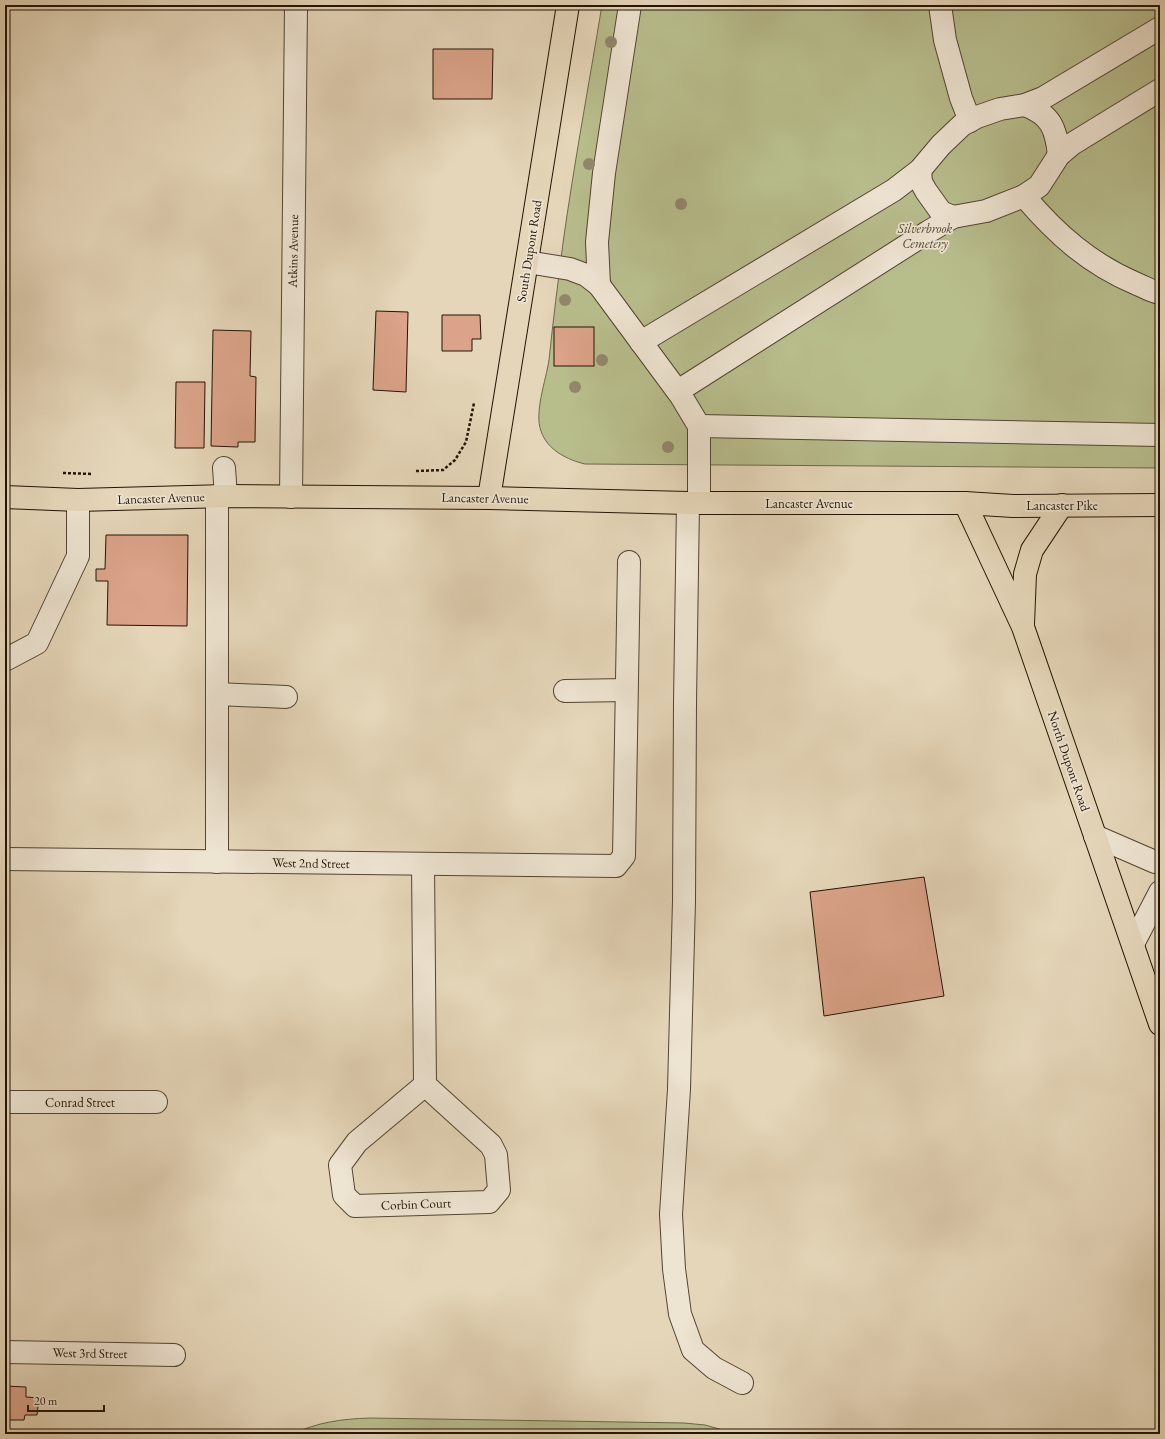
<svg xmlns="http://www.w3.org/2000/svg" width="1165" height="1439" font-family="'EB Garamond',serif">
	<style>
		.green { fill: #b8bd8c; stroke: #6d6848 }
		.building { fill: #dba389; stroke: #221404 }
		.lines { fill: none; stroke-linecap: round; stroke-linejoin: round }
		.minor-casing { stroke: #534431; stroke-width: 24 }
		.major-casing { stroke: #221404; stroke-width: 24 }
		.path { stroke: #221404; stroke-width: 2.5; stroke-dasharray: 3 2; stroke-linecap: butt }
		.minor { stroke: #eee4d2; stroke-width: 22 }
		.major { stroke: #e5d6b9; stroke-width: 22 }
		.tree { fill: #92876c }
		.labels { text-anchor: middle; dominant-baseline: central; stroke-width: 3.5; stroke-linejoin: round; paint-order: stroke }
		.park-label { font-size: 13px; font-style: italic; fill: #4f472d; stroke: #eee4d2 }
		.street-label { font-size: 13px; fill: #221404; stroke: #eee4d2 }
	</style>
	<rect width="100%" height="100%" fill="#e5d6b9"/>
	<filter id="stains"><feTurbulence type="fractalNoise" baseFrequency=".005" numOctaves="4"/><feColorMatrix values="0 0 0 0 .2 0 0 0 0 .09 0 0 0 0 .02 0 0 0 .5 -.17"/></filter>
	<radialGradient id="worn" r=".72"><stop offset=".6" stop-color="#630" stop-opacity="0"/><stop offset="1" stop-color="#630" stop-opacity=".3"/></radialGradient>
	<!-- green -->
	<g class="green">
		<path d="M602 5H1160V468L585 464C568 460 547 450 541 431 534 413 546 380 549 360 553 321 558 282 563 243 574 164 589 84 602 5Z"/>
		<path d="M370 1418 684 1423 705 1425 737 1434H292C319 1422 341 1419 370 1418Z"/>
	</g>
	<!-- building -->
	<g class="building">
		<polygon points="433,49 493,49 492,99 433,99"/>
		<polygon points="376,311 408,312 406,392 373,390"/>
		<polygon points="442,315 480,315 481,339 472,339 472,351 442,351"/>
		<rect x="554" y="327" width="40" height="39"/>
		<polygon points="213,330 251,331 250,376 256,377 255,442 238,442 238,447 211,446"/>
		<polygon points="176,382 205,382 204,448 175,448"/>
		<polygon points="106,535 188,535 187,626 107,625 108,581 96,581 96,569 105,569"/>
		<polygon points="924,877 944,996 824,1016 810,892"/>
		<polygon points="5,1386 26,1387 26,1397 39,1398 37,1415 25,1415 24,1420 5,1420"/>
	</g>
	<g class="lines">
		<defs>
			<g id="minor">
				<polyline points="940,5 945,40 961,98 970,121"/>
				<path d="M1025 105C1051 115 1056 128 1059 155"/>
				<polyline points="920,170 921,182 926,191 941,212 953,217"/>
				<path d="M1024 196C1057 235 1090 264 1137 284 1145 287 1152 292 1160 293"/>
				<polyline points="527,262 570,269 586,275 599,285 681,396 699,426 699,503"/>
				<polyline points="599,285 597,242 604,173 630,5"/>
				<polyline points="641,342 894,190 920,170 941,145 962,125 977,117 1000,109 1025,105 1043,98 1160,28"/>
				<polyline points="678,391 928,232 953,217 986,211 1024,196 1039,186 1059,155 1072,144 1160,90"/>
				<polyline points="699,426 1160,435"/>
				<polyline points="224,468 226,496"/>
				<polyline points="217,496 217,862"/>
				<polyline points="291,497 296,5"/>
				<polyline points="688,503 685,703 684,901 679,1089 671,1214 674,1269 680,1314 693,1350 714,1368 742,1383"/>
				<polyline points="5,660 37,643 78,556 78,500"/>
				<polyline points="565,691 626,690"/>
				<polyline points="217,694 286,697"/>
				<polyline points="1095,836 1155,862 1160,862"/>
				<polyline points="5,859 616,866 624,856 629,562"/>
				<polyline points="423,864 425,1085 491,1145 496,1155 499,1190 489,1202 355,1206 344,1195 340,1165 357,1142 425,1085"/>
				<polyline points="1133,944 1160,892"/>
				<polyline points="5,1102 156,1102"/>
				<polyline points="5,1352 174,1355"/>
			</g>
			<g id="major">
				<polyline points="5,497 78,500 226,496 489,498 688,503 965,503 1013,506 1160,505"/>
				<polyline points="489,498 568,5"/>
				<polyline points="965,503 1023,627 1160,1024"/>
				<polyline points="1023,624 1025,574 1032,550 1062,505"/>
			</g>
		</defs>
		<!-- minor casing -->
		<use href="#minor" class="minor-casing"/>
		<!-- major casing -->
		<use href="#major" class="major-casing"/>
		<!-- path -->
		<g class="path">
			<polyline points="416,471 443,470 455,460 466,442 474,403"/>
			<polyline points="63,473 92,474"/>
		</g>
		<!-- minor -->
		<use href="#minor" class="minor"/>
		<!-- major -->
		<use href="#major" class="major"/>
	</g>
	<!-- trees -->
	<g class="tree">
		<circle cx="611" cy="42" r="6"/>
		<circle cx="589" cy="164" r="6"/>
		<circle cx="681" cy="204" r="6"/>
		<circle cx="565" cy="300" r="6"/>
		<circle cx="602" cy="360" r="6"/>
		<circle cx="575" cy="387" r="6"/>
		<circle cx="668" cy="447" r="6"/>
	</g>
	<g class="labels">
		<!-- park labels -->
		<g class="park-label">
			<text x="925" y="228">Silverbrook<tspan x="925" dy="15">Cemetery</tspan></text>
		</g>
		<!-- street labels -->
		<g class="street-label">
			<text transform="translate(293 251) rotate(-89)">Atkins Avenue</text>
			<text transform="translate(529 251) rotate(-81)">South Dupont Road</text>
			<text transform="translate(161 498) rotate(-2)">Lancaster Avenue</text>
			<text transform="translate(485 498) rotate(1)">Lancaster Avenue</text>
			<text x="809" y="503">Lancaster Avenue</text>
			<text x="1062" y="505">Lancaster Pike</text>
			<text transform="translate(1069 761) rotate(71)">North Dupont Road</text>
			<text transform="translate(311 863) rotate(1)">West 2nd Street</text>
			<text x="80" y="1102">Conrad Street</text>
			<text transform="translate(416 1204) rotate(-2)">Corbin Court</text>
			<text transform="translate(90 1353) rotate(1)">West 3rd Street</text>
		</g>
	</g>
	<!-- margin -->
	<rect width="1165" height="1439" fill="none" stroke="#e5d6b9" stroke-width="20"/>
	<rect x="6" y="6" width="1153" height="1427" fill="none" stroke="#221404" stroke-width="2"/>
	<rect x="10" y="10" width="1145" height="1419" fill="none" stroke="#221404"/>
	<!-- scale -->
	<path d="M28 1405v6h76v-6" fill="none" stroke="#221404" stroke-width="2"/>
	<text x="34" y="1405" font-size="12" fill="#221404" stroke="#eee4d2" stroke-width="3" paint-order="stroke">20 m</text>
	<rect width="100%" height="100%" filter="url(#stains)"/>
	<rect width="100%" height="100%" fill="url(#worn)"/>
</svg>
